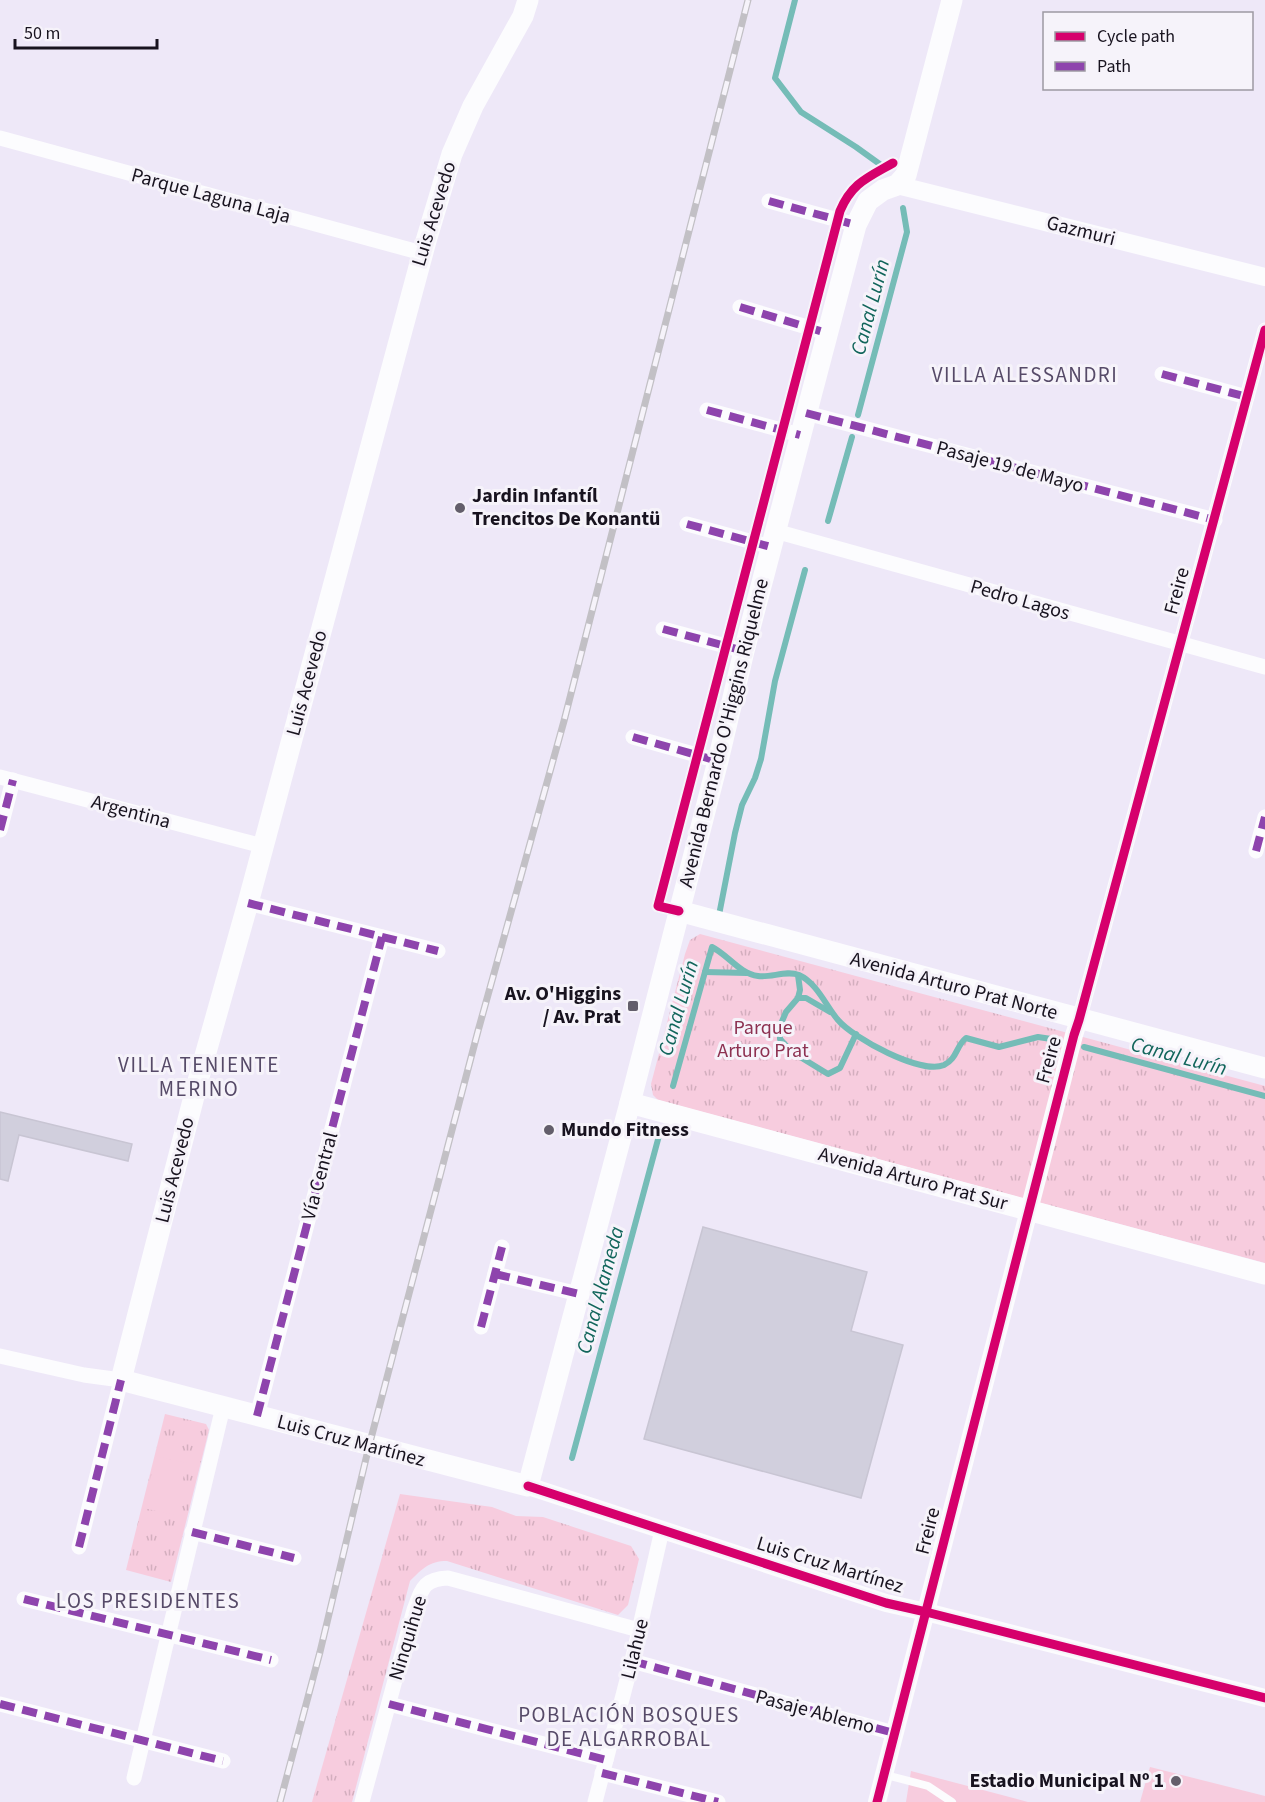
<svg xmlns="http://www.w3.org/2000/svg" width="1265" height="1802" font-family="'Source Sans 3',sans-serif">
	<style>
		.park { fill: url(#park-tufts) }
		.garden { fill: #f7ccde }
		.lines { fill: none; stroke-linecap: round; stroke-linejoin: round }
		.stream { stroke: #75bcb7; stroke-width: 6 }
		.building { fill: #d1cfdd; stroke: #c8c5d3; stroke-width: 1.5 }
		.service { stroke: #fcfcfe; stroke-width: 8 }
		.minor { stroke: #fcfcfe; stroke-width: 15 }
		.tertiary { stroke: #fcfcfe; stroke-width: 18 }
		.secondary { stroke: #fcfcfe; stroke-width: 21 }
		.rail-casing { stroke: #c2c0c5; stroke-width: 7 }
		.rail { stroke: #f6f3fa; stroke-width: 4.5; stroke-dasharray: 14; stroke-linecap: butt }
		.quiet { stroke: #8e44ad; stroke-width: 8; stroke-dasharray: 15 8; stroke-linecap: butt }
		.cycleway-casing { stroke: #f6f3fa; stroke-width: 13 }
		.cycleway { stroke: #d6006c; stroke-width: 9 }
		.poi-dot { fill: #635e6b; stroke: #f6f3fa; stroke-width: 2 }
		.labels { text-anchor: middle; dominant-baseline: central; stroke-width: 6; stroke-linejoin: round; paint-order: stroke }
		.street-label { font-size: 20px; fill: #18131f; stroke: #f6f3fa }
		.poi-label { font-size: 20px; font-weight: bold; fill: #18131f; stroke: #f6f3fa; text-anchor: start }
		.park-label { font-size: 20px; fill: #8d3151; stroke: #f6f3fa }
		.water-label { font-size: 21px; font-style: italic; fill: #11655b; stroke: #f6f3fa }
		.neighbourhood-label { font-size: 21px; letter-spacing: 1.5px; fill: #564a68; stroke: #f6f3fa }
	</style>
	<defs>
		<pattern id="park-tufts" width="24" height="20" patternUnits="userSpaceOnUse" patternTransform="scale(1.5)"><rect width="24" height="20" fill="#f7ccde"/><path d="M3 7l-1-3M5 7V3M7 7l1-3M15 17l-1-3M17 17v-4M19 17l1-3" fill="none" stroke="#d3aebe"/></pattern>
	</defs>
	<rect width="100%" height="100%" fill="#eee8f8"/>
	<!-- park -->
	<g class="park">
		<polygon points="700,934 1265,1086 1265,1263 658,1100 653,1095 651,1084 685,954 690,940"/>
		<polygon points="165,1414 206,1424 209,1430 171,1582 126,1570"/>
		<path d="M400 1494 492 1507 516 1516 543 1517 631 1546 639 1559 628 1605 618 1615 447 1561C429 1561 422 1569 410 1581L352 1802H312Z"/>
	</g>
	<!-- garden -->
	<g class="garden">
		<polygon points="156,1456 187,1463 174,1515 143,1508"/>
		<polygon points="1150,1767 1265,1796 1265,1802 1140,1802"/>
		<polygon points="911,1771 1028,1802 906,1802"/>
	</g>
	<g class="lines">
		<!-- stream -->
		<g class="stream">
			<polyline points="795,0 775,78 801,112 856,147 881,165"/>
			<polyline points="858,415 907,232 903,208"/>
			<polyline points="828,521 852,437"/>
			<polyline points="719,915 735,833 742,805 755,778 761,759 775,681 805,570"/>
			<polyline points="705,972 747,973"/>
			<polyline points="798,975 800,990 798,998 786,1012 780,1026 780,1039 792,1052 828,1074 840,1068 856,1034"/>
			<polyline points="798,998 806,998 830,1012"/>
			<polyline points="1084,1047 1265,1096"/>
			<path d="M673 1086 712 947C728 955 740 974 758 976 771 978 786 970 799 975 817 983 826 1006 838 1020 853 1038 921 1075 944 1065 957 1059 956 1046 966 1038L999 1047 1038 1037 1058 1040"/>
			<polyline points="572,1458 660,1132"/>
		</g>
	</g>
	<!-- building -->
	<g class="building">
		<polygon points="0,1112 132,1144 128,1161 19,1135 8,1181 0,1179"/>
		<polygon points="703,1227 867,1272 851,1331 903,1345 861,1498 644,1439"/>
	</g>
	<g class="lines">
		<!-- service -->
		<polyline class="service" points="886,1775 928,1786 952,1802"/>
		<!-- minor -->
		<g class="minor">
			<polyline points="0,138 422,253"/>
			<polyline points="769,201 856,225"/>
			<polyline points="740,307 827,333"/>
			<polyline points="1162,374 1247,397"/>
			<polyline points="707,410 800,435"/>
			<polyline points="806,413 1215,520"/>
			<polyline points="687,524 771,547"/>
			<polyline points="775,531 1265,667"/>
			<polyline points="663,629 744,651"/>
			<polyline points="633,737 718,761"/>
			<polyline points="0,777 263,846"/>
			<polyline points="0,830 13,780"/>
			<polyline points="1256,851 1265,817"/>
			<polyline points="248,903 438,951"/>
			<polyline points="1079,1020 1265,330"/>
			<polyline points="495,1274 579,1294"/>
			<polyline points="481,1327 502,1247"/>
			<polyline points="0,1356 84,1375 121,1380 79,1547"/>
			<polyline points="257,1416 382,937"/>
			<polyline points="192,1532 294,1558"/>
			<polyline points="24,1599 271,1660"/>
			<polyline points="632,1661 894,1733"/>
			<polyline points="0,1704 223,1761"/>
			<polyline points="389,1704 606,1760"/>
			<polyline points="602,1773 718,1802"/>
			<polyline points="134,1778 223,1407"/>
			<path d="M362 1802 414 1610C422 1589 423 1579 448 1578L639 1630"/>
			<polyline points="595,1802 632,1661 662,1530"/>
		</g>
		<!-- tertiary -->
		<g class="tertiary">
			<polyline points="897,185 1265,277"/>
			<polyline points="528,1486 886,1603 926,1612 1265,1698"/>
			<polyline points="877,1802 1074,1035 1079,1020"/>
		</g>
		<!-- secondary -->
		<g class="secondary">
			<polyline points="528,0 523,16 473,106 452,154 426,241 248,903 199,1077 121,1380 528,1486 630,1103 718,761 744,651 856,225 868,201 883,190 897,185 906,175 952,0"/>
			<polyline points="679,911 1265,1068"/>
			<polyline points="630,1103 1265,1274"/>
		</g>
		<defs>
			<polyline id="rail" points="280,1802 320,1652 369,1446 478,1031 564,721 748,0"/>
		</defs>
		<!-- rail casing -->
		<use href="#rail" class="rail-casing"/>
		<!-- rail -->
		<use href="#rail" class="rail"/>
		<!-- quiet -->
		<g class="quiet">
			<polyline points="769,201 856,225"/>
			<polyline points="740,307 827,333"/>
			<polyline points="1162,374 1247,397"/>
			<polyline points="707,410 800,435"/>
			<polyline points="806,413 1215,520"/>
			<polyline points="687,524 771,547"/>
			<polyline points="663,629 744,651"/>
			<polyline points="633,737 718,761"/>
			<polyline points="0,830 13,780"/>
			<polyline points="1256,851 1265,817"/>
			<polyline points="248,903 438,951"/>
			<polyline points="495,1274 579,1294"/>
			<polyline points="481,1327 502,1247"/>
			<polyline points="257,1416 382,937"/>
			<polyline points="192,1532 294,1558"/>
			<polyline points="79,1547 121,1380"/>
			<polyline points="24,1599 271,1660"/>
			<polyline points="632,1661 894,1733"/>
			<polyline points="0,1704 223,1761"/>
			<polyline points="389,1704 606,1760"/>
			<polyline points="602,1773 718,1802"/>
		</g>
		<defs>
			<g id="cycleway">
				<path d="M679 911 658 906 840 211C852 183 867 178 893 163"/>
				<polyline points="528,1486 886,1603 926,1612 1265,1698"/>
				<polyline points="877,1802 1074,1035 1079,1020 1265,330"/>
			</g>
		</defs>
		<!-- cycleway casing -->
		<use href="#cycleway" class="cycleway-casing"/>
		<!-- cycleway -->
		<use href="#cycleway" class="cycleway"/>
	</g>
	<!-- markers -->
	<g class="poi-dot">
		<circle cx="460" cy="508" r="6"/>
		<rect x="627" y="1000" width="12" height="12" rx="3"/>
		<circle cx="549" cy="1130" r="6"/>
		<circle cx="1176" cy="1781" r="6"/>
	</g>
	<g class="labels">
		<!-- street labels -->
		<g class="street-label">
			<text transform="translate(211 196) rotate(15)">Parque Laguna Laja</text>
			<text transform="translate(434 214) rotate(-73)">Luis Acevedo</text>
			<text transform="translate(1081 231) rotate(14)">Gazmuri</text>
			<text transform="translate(1010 467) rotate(15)">Pasaje 19 de Mayo</text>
			<text transform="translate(1177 591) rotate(-75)">Freire</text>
			<text transform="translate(1020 600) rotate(16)">Pedro Lagos</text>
			<text transform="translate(307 683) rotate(-75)">Luis Acevedo</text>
			<text transform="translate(724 733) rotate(-76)">Avenida Bernardo O'Higgins Riquelme</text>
			<text transform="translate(131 812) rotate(15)">Argentina</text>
			<text transform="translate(954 986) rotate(15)">Avenida Arturo Prat Norte</text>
			<text transform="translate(1049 1060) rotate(-75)">Freire</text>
			<text transform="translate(175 1170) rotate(-76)">Luis Acevedo</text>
			<text transform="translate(320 1176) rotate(-75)">Vía Central</text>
			<text transform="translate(913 1179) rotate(15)">Avenida Arturo Prat Sur</text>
			<text transform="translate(351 1441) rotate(15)">Luis Cruz Martínez</text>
			<text transform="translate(928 1531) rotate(-76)">Freire</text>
			<text transform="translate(830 1565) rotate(17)">Luis Cruz Martínez</text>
			<text transform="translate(408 1638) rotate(-73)">Ninquihue</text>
			<text transform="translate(635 1649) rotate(-76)">Lilahue</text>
			<text transform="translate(815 1712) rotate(15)">Pasaje Ablemo</text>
		</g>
		<!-- poi labels -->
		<g class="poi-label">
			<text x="472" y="496">Jardin Infantíl<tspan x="472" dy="23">Trencitos De Konantü</tspan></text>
			<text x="621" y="994" text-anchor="end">Av. O'Higgins<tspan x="621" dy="23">/ Av. Prat</tspan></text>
			<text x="561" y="1130">Mundo Fitness</text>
			<text x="1164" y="1781" text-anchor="end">Estadio Municipal Nº 1</text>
		</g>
		<!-- park labels -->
		<g class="park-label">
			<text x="763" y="1028">Parque<tspan x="763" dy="23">Arturo Prat</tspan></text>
		</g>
		<!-- water labels -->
		<g class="water-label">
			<text transform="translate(870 307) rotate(-75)">Canal Lurín</text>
			<text transform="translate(678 1008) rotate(-74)">Canal Lurín</text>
			<text transform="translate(1179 1056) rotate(15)">Canal Lurín</text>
			<text transform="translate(600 1290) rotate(-75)">Canal Alameda</text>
		</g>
		<!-- neighbourhood labels -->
		<g class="neighbourhood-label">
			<text x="1025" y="375">VILLA ALESSANDRI</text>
			<text x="199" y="1065">VILLA TENIENTE<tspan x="199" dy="24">MERINO</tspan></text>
			<text x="148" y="1601">LOS PRESIDENTES</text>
			<text x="629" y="1715">POBLACIÓN BOSQUES<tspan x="629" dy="24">DE ALGARROBAL</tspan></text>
		</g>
	</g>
	<!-- legend -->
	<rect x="1043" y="12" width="210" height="78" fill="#f6f3fa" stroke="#9d99a2" stroke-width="1.5"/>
	<rect x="1055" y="32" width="30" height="9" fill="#d6006c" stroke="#9d99a2" stroke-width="1.5"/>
	<text x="1097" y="42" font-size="18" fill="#18131f">Cycle path</text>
	<rect x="1055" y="62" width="30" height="9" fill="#8e44ad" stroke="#9d99a2" stroke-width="1.5"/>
	<text x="1097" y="72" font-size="18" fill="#18131f">Path</text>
	<!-- scale -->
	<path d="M15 39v9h142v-9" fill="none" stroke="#18131f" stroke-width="3"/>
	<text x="24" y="39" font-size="18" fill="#18131f" stroke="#f6f3fa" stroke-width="4.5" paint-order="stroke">50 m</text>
</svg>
